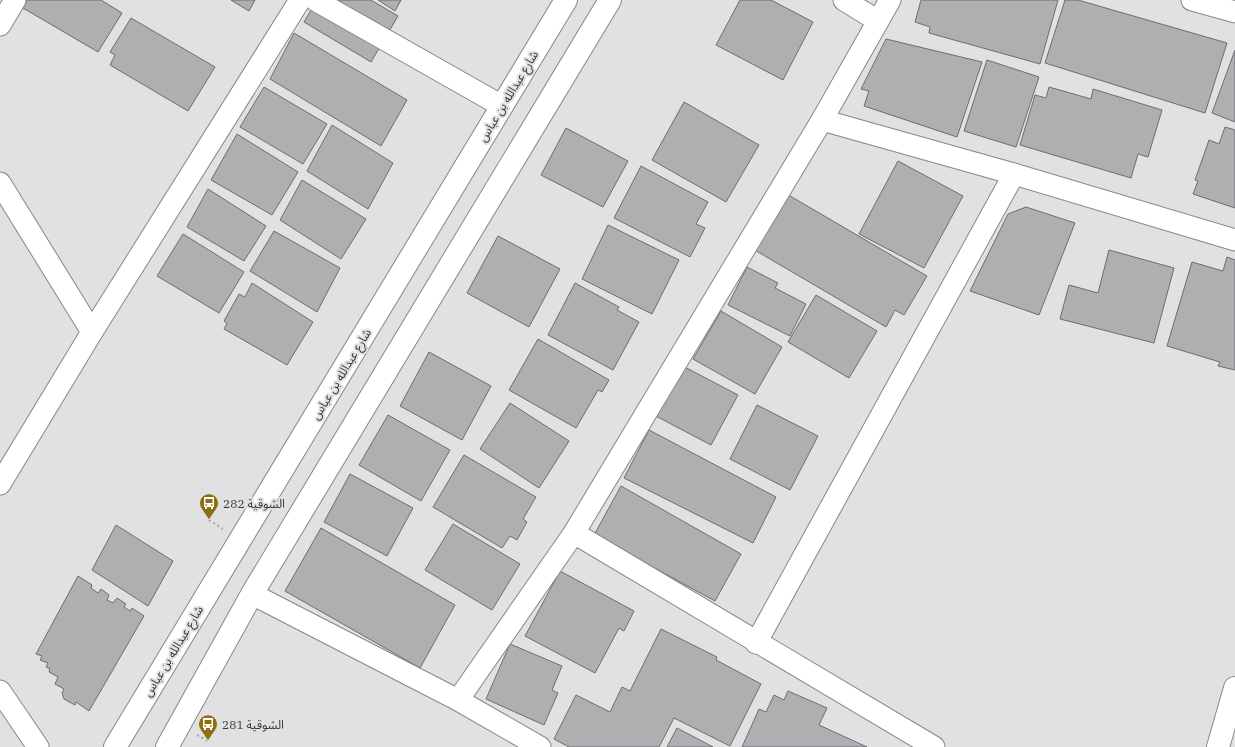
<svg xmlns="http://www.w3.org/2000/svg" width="1235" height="747" font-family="'IBM Plex Serif','Noto Sans Arabic',serif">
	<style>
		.building { fill: #afaeb1; stroke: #6d6d70 }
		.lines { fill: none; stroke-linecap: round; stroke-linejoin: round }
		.minor-casing { stroke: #87878a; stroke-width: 23 }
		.tertiary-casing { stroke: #87878a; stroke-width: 24 }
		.primary-casing { stroke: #87878a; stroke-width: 24 }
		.path { stroke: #acacae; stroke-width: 2.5; stroke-dasharray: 2 3; stroke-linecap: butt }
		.minor { stroke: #fff; stroke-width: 21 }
		.tertiary { stroke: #fff; stroke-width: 22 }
		.primary { stroke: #fff; stroke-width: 22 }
		.labels { text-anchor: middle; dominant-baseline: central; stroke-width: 4; stroke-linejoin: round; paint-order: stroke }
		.street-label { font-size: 12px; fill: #383839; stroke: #e1e1e4 }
		.poi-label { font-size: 12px; fill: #383839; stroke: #e1e1e4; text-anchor: start }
	</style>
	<rect width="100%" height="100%" fill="#e1e1e4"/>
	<!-- building -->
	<g class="building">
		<polygon points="27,0 101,0 122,13 98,52 23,8"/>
		<polygon points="231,0 255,0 249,11"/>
		<polygon points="317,0 371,0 398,16 371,62 304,22"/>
		<polygon points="378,0 401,0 395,11"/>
		<polygon points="740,0 771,0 813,22 783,80 716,45"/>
		<polygon points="921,0 1058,0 1040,64 929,33 930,27 915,22"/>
		<polygon points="1065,0 1078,0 1227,43 1205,113 1045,63"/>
		<polygon points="131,18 215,67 188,111 110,65 115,55 110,52"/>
		<polygon points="294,33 407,100 381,146 270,79"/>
		<polygon points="886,39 982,62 957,137 864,106 869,91 861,89"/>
		<polygon points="1235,50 1235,122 1212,113"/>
		<polygon points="987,60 1039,77 1016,147 964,131"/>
		<polygon points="264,87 327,124 303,164 240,127"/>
		<polygon points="1049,87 1091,99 1093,89 1162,110 1148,157 1138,154 1131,178 1020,145 1035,95 1046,98"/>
		<polygon points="684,102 759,145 726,202 652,160"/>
		<polygon points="332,125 393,163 368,209 307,171"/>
		<polygon points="1225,127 1235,130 1235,208 1193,194 1198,181 1195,180 1209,140 1219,144"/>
		<polygon points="566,128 628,161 603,207 541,175"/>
		<polygon points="237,134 298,172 272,215 211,180"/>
		<polygon points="898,161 963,196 924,268 859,234"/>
		<polygon points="641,166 708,202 696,224 705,228 690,257 614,218"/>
		<polygon points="302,180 366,219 341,259 280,220"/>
		<polygon points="208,189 266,226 244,261 187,227"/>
		<polygon points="785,193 927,276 904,315 895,310 886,327 753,249"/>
		<polygon points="1026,207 1075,223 1039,315 970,291 1008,214"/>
		<polygon points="608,225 679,260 652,314 582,279"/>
		<polygon points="274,231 340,268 317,312 250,271"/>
		<polygon points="183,234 244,272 219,313 157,276"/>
		<polygon points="498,236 560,269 529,327 467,293"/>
		<polygon points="1109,250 1174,268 1154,343 1060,319 1069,285 1098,293"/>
		<polygon points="1227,257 1235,260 1235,370 1218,366 1220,362 1167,346 1192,262 1223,271"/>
		<polygon points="747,267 778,283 775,288 806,304 790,336 728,305"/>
		<polygon points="252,283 313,322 287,365 224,329 227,323 224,321 239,294 245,297"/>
		<polygon points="575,283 619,307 617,310 639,322 613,370 548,335"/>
		<polygon points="816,295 877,331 849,378 788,342"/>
		<polygon points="721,311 782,347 755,394 693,359"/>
		<polygon points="538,339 609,380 602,392 598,390 576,428 509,390"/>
		<polygon points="429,352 491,386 462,440 400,406"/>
		<polygon points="679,364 738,395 711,445 652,414"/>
		<polygon points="510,403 569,441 539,488 480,449"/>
		<polygon points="757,405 818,436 790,490 730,459"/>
		<polygon points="388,415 450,450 421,501 359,465"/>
		<polygon points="649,430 776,497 753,543 624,478"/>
		<polygon points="464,455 536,497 523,519 527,522 517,540 510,536 502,548 433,507"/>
		<polygon points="350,474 413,508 387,556 324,522"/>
		<polygon points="621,486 741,554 715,601 594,535"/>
		<polygon points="453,524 520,564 492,610 425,570"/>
		<polygon points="116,525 173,561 148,606 92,570"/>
		<polygon points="321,528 455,605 420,668 285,591"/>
		<polygon points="560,571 634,611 624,631 619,628 595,673 525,636"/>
		<polygon points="78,576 92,585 91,588 98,593 101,589 109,595 107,600 113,603 117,598 126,604 124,607 130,611 132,608 144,616 89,711 76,702 75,705 64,699 62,693 64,689 55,684 58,677 49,672 50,669 46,667 48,663 40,660 42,656 36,654"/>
		<polygon points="661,629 717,657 716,660 761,684 730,746 674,718 659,747 569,747 554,739 576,695 610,712 622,687 630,691"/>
		<polygon points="510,644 562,666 552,690 558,693 544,725 486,699"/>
		<polygon points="788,691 827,708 819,725 867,747 742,747 759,709 766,712 774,695 784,700"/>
		<polygon points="677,728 713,747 667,747"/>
	</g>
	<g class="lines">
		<defs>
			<g id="minor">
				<polyline points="315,0 502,106"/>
				<polyline points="844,0 878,21"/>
				<polyline points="1192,0 1235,12"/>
				<polyline points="0,25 15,0"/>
				<polyline points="822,120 1014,174 1235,240"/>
				<polyline points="0,183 92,332"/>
				<polyline points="0,484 92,332 300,0"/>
				<polyline points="574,533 934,747"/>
				<polyline points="252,594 458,700 540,747"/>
				<polyline points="756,643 1014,174"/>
				<polyline points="0,691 38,747"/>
				<polyline points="458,700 574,533 822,120 890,0"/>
			</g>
			<polyline id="tertiary" points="1218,747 1235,688"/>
			<g id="primary">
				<polyline points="115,747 566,0"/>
				<polyline points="167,747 252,594 610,0"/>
			</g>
		</defs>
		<!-- minor casing -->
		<use href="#minor" class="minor-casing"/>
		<!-- tertiary casing -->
		<use href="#tertiary" class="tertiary-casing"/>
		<!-- primary casing -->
		<use href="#primary" class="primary-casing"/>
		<!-- path -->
		<g class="path">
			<polyline points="209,520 223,529"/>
			<polyline points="197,735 208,741"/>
		</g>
		<!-- minor -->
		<use href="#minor" class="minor"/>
		<!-- tertiary -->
		<use href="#tertiary" class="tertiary"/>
		<!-- primary -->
		<use href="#primary" class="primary"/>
	</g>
	<!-- icons -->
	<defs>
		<symbol id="bus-pin" viewBox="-11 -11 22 30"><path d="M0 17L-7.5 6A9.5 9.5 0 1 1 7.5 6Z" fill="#8d6e11" stroke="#e1e1e4"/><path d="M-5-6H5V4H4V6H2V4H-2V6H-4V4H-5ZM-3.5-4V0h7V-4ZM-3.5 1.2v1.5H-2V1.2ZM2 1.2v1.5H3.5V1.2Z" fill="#fff"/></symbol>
	</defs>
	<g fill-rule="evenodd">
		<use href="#bus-pin" x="198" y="492" width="22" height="30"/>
		<use href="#bus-pin" x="197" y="713" width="22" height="30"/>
	</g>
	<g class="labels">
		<!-- street labels -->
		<g class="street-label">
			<text transform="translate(508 96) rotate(-59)">شارع عبدالله بن عباس</text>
			<text transform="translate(341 374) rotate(-59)">شارع عبدالله بن عباس</text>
			<text transform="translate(173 651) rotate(-59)">شارع عبدالله بن عباس</text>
		</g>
		<!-- poi labels -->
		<g class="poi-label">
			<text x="223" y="503">الشوقية 282</text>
			<text x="222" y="724">الشوقية 281</text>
		</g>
	</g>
</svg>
